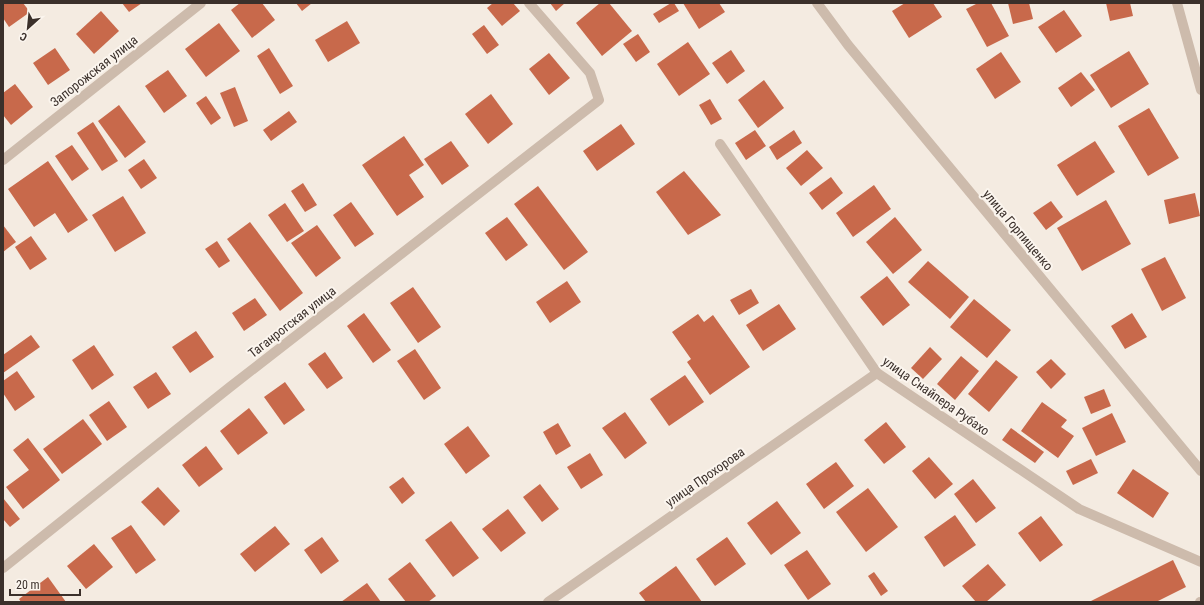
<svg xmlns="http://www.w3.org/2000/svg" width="1204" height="605" font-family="'Roboto Condensed',sans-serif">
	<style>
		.building { fill: #c8694b }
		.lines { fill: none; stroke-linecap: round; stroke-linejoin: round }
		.lane { stroke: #cdbbac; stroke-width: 10 }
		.street { stroke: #cdbbac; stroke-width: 10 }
		.labels { text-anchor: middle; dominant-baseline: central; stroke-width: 4; stroke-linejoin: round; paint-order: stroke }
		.street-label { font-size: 13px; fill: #3b302b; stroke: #fbf5ee }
	</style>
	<rect width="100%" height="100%" fill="#f4ebe1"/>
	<!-- building -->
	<g class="building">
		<polygon points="3,3 23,3 30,12 9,27 3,18"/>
		<polygon points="122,3 142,3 129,12"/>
		<polygon points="240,3 262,3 275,20 252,38 231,10"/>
		<polygon points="296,3 312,3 302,11"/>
		<polygon points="493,3 513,3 520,11 502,26 487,8"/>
		<polygon points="550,3 565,3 556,11"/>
		<polygon points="600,3 609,3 632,31 602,56 576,23"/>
		<polygon points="671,3 674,3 679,11 659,23 653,14"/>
		<polygon points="683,3 719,3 725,12 699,29"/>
		<polygon points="905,3 933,3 942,17 909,38 892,11"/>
		<polygon points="978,3 991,3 1009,36 987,47 966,9"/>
		<polygon points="1008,3 1029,3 1033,19 1013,24"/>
		<polygon points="1106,3 1130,3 1133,16 1110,21"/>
		<polygon points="1064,10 1082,36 1056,53 1038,27"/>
		<polygon points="101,11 119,31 94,54 76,34"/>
		<polygon points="347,21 360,43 328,62 315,40"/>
		<polygon points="219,23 240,51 206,77 185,49"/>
		<polygon points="484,25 499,45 487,54 472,34"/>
		<polygon points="638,34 650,52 636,62 623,44"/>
		<polygon points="688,42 710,74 679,96 657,64"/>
		<polygon points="55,48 70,70 48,85 33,63"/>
		<polygon points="269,48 293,86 280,94 257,56"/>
		<polygon points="731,50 745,71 727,84 712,63"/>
		<polygon points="1129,51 1149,84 1111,108 1090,75"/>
		<polygon points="1001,52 1021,82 995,99 976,69"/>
		<polygon points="549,53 570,78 549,95 529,69"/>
		<polygon points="168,70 187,96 164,113 145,86"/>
		<polygon points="1081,72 1095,90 1071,107 1058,88"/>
		<polygon points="764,80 784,108 758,128 738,100"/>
		<polygon points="15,84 33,107 11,125 3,115 3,93"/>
		<polygon points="235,87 248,121 234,127 220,93"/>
		<polygon points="491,94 513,124 488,144 465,114"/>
		<polygon points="206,96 221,118 211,125 196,103"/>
		<polygon points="710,99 722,119 711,125 699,105"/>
		<polygon points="119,105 146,142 125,158 98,121"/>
		<polygon points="1149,108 1179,158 1148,176 1118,126"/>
		<polygon points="289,111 297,122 271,141 263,130"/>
		<polygon points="93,122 118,161 102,171 77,133"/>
		<polygon points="621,124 635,144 597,171 583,151"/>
		<polygon points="755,130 766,146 746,160 735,143"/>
		<polygon points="794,130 802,143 777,160 769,147"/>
		<polygon points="404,136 424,165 409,175 424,197 397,216 362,165"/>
		<polygon points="451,141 469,166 442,185 424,159"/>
		<polygon points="1095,141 1115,172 1077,196 1057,165"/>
		<polygon points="72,145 89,169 72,181 55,156"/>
		<polygon points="807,150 823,168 801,186 786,168"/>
		<polygon points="144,159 157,178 141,189 128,170"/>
		<polygon points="48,161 88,220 68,233 55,213 34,227 8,189"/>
		<polygon points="684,171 721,215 688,235 656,192"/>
		<polygon points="831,177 843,193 822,210 809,193"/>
		<polygon points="303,183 317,205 305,212 291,191"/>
		<polygon points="874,185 891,209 853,237 836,213"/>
		<polygon points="538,186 588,252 564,270 514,204"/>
		<polygon points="1195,193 1200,216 1169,224 1164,200"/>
		<polygon points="123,196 146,233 115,252 92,215"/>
		<polygon points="1106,200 1131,244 1082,271 1057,228"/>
		<polygon points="1051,201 1063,217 1046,230 1033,213"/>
		<polygon points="351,202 374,234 355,247 333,215"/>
		<polygon points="285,203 304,231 287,242 268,215"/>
		<polygon points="507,217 528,245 506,261 485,233"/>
		<polygon points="895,217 922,250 893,274 866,242"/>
		<polygon points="250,222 303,293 280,311 227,239"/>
		<polygon points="3,225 16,242 3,252"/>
		<polygon points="317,225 341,258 316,277 291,243"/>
		<polygon points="31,236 47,259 30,270 15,247"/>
		<polygon points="217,241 230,261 219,268 205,249"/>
		<polygon points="1165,257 1186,298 1162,311 1141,269"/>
		<polygon points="928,261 969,297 950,319 908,282"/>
		<polygon points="887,276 910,305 883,326 860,297"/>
		<polygon points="567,281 581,302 550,323 536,302"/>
		<polygon points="413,287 441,327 418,343 390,303"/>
		<polygon points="751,289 759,303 739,315 730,300"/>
		<polygon points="255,298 267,315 244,331 232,313"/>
		<polygon points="974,299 1011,330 987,358 950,327"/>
		<polygon points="779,304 796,329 763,351 746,325"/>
		<polygon points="364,313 391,350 373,363 347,326"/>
		<polygon points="1132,313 1147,337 1125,349 1111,326"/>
		<polygon points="698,314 704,322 713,315 750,367 710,395 687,362 691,359 672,332"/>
		<polygon points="196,331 214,357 190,373 172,347"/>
		<polygon points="31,335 40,347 3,373 3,355"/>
		<polygon points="94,345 114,375 92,390 72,360"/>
		<polygon points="930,347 942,359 923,379 911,368"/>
		<polygon points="415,349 441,388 424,400 397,361"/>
		<polygon points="325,352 343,378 327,389 308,364"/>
		<polygon points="961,356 979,371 955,400 937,384"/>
		<polygon points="1051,359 1066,374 1051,389 1036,372"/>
		<polygon points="996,360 1018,377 989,412 968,394"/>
		<polygon points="17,371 35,397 15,411 3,393 3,381"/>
		<polygon points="156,372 171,394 148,409 133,387"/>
		<polygon points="685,375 704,402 669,426 650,399"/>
		<polygon points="285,382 305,410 284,425 264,397"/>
		<polygon points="1104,389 1111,406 1091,414 1084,397"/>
		<polygon points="109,401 127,427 107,441 89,415"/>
		<polygon points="1042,402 1067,420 1061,427 1074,436 1058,458 1021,431"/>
		<polygon points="249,408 268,433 238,455 220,431"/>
		<polygon points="625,412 647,443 625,459 602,428"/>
		<polygon points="1112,413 1126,442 1096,456 1082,428"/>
		<polygon points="83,419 102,444 62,474 43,449"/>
		<polygon points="886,422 906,447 884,464 864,440"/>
		<polygon points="558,423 571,446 556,455 543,432"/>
		<polygon points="468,426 490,456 466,474 444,444"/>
		<polygon points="1011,428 1044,452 1035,463 1002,440"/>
		<polygon points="28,438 60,480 23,509 6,487 29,470 13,450"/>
		<polygon points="206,446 223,469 199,487 182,465"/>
		<polygon points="590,453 603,475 581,489 567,467"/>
		<polygon points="929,457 953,484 935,499 912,471"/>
		<polygon points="1091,459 1098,473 1073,485 1066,471"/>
		<polygon points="836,462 854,486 824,509 806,484"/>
		<polygon points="1133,469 1169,493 1153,518 1117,493"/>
		<polygon points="403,477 415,493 402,504 389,487"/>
		<polygon points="973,479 996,508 976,523 954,494"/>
		<polygon points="540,484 559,509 542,522 523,497"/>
		<polygon points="158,487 180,511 164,526 141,502"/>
		<polygon points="868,488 898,527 866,552 836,512"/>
		<polygon points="3,498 20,519 10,527 3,519"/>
		<polygon points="777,501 801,533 771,555 747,523"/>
		<polygon points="508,509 526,533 501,552 482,529"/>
		<polygon points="955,515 976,545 944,567 924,537"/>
		<polygon points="1041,516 1063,545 1040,562 1018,533"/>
		<polygon points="451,521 479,558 453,577 425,540"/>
		<polygon points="131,525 156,560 136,574 111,538"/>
		<polygon points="275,526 290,544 255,572 240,554"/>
		<polygon points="322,537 339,561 321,574 304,550"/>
		<polygon points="727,537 746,564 715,586 696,559"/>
		<polygon points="94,544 113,567 86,589 67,566"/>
		<polygon points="807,550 831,584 808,600 784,565"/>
		<polygon points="1173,560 1186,587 1156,602 1089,602"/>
		<polygon points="410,562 436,596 428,602 406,602 388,579"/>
		<polygon points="988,564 1006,585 986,602 976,602 962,586"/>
		<polygon points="676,566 702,602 646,602 639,593"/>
		<polygon points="874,572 888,591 881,596 868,576"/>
		<polygon points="48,577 66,602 21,602 19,599"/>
		<polygon points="367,583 381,602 341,602"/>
	</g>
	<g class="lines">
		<!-- lane -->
		<polyline class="lane" points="1200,602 1201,602"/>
		<!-- street -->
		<g class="street">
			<polyline points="817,3 848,45 1201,471"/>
			<polyline points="1177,3 1201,90"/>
			<polyline points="720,144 877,373 1079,509 1201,562"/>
			<polyline points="3,160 201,3"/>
			<polyline points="3,568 230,387 599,100 590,73 529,3"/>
			<polyline points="548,602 877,373"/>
		</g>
	</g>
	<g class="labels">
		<!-- street labels -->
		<g class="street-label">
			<text transform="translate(94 71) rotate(-38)">Запорожская улица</text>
			<text transform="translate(1018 230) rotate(50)">улица Горпищенко</text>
			<text transform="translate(292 322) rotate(-38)">Таганрогская улица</text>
			<text transform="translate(936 396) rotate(35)">улица Снайпера Рубахо</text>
			<text transform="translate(705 477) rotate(-35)">улица Прохорова</text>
		</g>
	</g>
	<!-- border -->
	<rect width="1204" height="605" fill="none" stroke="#3b302b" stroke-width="8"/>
	<!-- north arrow -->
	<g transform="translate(28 28) rotate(207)" stroke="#fbf5ee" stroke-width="3" paint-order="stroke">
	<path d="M0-3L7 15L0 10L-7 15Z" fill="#3b302b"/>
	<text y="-6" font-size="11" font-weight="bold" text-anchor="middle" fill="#3b302b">С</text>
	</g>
	<!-- scale -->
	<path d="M10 589v6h70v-6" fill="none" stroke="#3b302b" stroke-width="2"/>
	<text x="16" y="589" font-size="12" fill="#3b302b" stroke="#fbf5ee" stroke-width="3" paint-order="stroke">20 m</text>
</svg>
